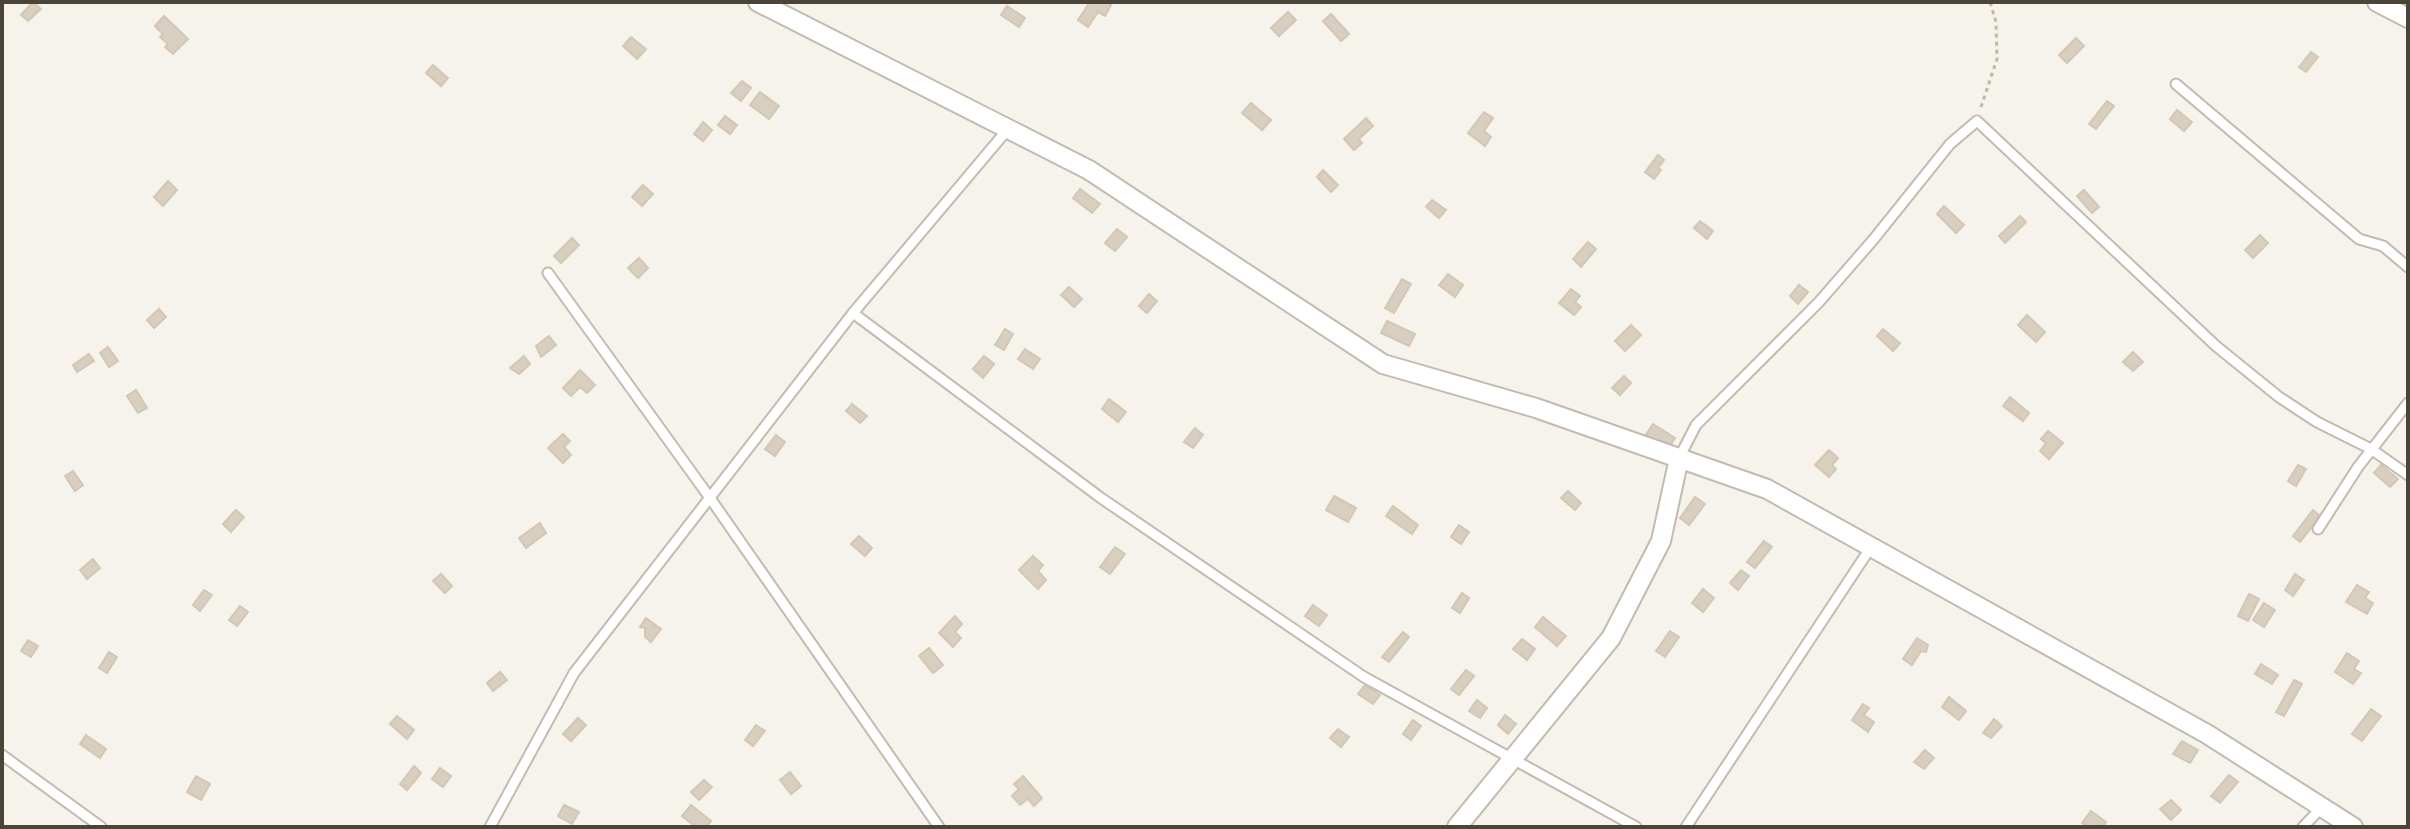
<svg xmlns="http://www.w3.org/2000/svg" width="2410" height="829" font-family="Ubuntu,sans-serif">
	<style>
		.building { fill: #d8cfc1; stroke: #d3c7b4; stroke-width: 2 }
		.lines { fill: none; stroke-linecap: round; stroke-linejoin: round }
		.lane-casing { stroke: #c2bbae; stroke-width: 13 }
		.street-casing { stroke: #c2bbae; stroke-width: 22 }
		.path { stroke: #c4b79f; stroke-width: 3; stroke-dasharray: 4 4; stroke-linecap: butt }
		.lane { stroke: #fff; stroke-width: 9 }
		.street { stroke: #fff; stroke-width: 18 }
	</style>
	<rect width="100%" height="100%" fill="#f6f3ec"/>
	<!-- building -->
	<g class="building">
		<polygon points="33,2 41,9 28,21 21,15"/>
		<polygon points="1090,2 1107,2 1111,5 1105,16 1098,12 1088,27 1078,20"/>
		<polygon points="1007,6 1025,18 1019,27 1001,15"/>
		<polygon points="1288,12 1296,20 1279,36 1271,28"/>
		<polygon points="1331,14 1349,34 1341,41 1323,21"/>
		<polygon points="164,16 188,39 173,54 165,47 168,44 160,37 163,34 155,26"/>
		<polygon points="631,37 646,49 637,59 623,46"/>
		<polygon points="2076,38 2084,46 2067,63 2059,55"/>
		<polygon points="2311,52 2318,57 2306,72 2299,67"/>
		<polygon points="433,65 448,78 441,86 426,73"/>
		<polygon points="742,81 751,88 741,101 731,93"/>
		<polygon points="760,92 779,106 769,119 750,105"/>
		<polygon points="2107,101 2114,106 2096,129 2089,124"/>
		<polygon points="1251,103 1271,120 1262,130 1242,113"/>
		<polygon points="2177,110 2192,122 2184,131 2170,119"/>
		<polygon points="1484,112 1493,118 1484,131 1491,137 1485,146 1468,133"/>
		<polygon points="725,116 737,125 730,134 718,125"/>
		<polygon points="1366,118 1373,126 1359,139 1362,143 1354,150 1344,139"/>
		<polygon points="703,122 712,130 703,141 694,134"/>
		<polygon points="1658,155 1664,160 1658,168 1661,170 1654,179 1645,172"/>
		<polygon points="1323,170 1338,185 1331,192 1317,177"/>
		<polygon points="168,181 177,190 163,206 154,197"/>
		<polygon points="643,185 653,194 642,206 632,197"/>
		<polygon points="1080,189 1100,204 1092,213 1073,198"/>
		<polygon points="2084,190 2099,207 2092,213 2077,196"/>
		<polygon points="1432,200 1446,210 1439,218 1426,207"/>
		<polygon points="1944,206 1964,225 1956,233 1937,214"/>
		<polygon points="2020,216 2026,222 2005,243 1999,236"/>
		<polygon points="1700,221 1713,231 1707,239 1694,228"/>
		<polygon points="1117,229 1127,237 1115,251 1105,243"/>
		<polygon points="2260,235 2268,243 2253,258 2245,250"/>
		<polygon points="572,238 579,245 561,263 554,256"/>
		<polygon points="1588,242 1596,249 1581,267 1573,259"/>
		<polygon points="639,258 648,268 638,278 628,268"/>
		<polygon points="1448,274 1463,285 1455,297 1439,285"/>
		<polygon points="1402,279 1411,284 1394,313 1385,308"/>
		<polygon points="1799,285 1808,292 1798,304 1790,296"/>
		<polygon points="1069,287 1082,299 1074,307 1061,295"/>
		<polygon points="1571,289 1580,296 1575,302 1581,307 1574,315 1559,303"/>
		<polygon points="1149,294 1157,301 1147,313 1139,306"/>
		<polygon points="159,309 166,317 154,328 147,320"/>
		<polygon points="2027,315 2045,332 2036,342 2018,325"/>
		<polygon points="1387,321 1415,334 1409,346 1381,333"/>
		<polygon points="1631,325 1641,335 1625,351 1615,341"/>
		<polygon points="1005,329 1013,334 1004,350 995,345"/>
		<polygon points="1883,329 1900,343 1893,351 1877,336"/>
		<polygon points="549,336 556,345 541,357 536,346"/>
		<polygon points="108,347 118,361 109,367 100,353"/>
		<polygon points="1025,349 1040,359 1033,369 1018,359"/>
		<polygon points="2133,352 2143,362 2133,371 2123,362"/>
		<polygon points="89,354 94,361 77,372 73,365"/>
		<polygon points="524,356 530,364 519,374 510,368"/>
		<polygon points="984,356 994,364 983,378 973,369"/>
		<polygon points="580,370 595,385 587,393 580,387 571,396 563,388"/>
		<polygon points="1624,376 1631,383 1620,395 1612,388"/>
		<polygon points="136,390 147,408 138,413 127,396"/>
		<polygon points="2010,397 2029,413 2023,421 2003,406"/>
		<polygon points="1109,399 1126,412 1118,422 1102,409"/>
		<polygon points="852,404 867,416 860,423 846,411"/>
		<polygon points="1653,424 1675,438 1667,450 1645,436"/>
		<polygon points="1195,428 1203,435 1193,448 1184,442"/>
		<polygon points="2048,431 2063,443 2049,459 2040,451 2046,443 2041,439"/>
		<polygon points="563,434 570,441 564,447 571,455 563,463 548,448"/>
		<polygon points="776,435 785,442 775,456 765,449"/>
		<polygon points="1829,450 1838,458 1832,465 1836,469 1829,477 1815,465"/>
		<polygon points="2298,465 2306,469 2296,486 2288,481"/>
		<polygon points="2381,465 2398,479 2390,487 2374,473"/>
		<polygon points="73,471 83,485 75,491 65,476"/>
		<polygon points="1568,491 1581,503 1575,510 1561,498"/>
		<polygon points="1334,496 1356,508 1348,522 1326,510"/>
		<polygon points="1695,497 1705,504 1689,525 1680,518"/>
		<polygon points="1393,506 1418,525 1412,534 1386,516"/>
		<polygon points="236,510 244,517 231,532 223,524"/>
		<polygon points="2313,510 2320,516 2300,542 2293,536"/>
		<polygon points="540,523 546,533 526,548 519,538"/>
		<polygon points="1459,525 1469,532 1461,544 1451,537"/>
		<polygon points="859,536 872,548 865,556 851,544"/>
		<polygon points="1764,541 1772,547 1755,568 1747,562"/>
		<polygon points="1115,547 1125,554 1110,574 1100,567"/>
		<polygon points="1033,556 1043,565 1038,571 1046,580 1038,589 1019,570"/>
		<polygon points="93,559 100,568 87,579 80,570"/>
		<polygon points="1741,570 1749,576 1738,590 1730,583"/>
		<polygon points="441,574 452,586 445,593 433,581"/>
		<polygon points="2295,574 2304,580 2293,596 2285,590"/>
		<polygon points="2357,585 2369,592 2365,598 2373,603 2367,614 2346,602"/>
		<polygon points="1703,589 1714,598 1703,612 1692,603"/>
		<polygon points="204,590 212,595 200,611 193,605"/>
		<polygon points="1462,593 1469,598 1460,613 1452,608"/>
		<polygon points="2249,594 2259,599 2248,621 2238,616"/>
		<polygon points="2264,603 2275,610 2264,627 2253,620"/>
		<polygon points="1313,605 1327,615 1319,626 1305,616"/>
		<polygon points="240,606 248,612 237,626 229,620"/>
		<polygon points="955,616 962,624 955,632 961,638 953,647 939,633"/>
		<polygon points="1543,617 1566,636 1557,646 1535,627"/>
		<polygon points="646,618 661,629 651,642 645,637 645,628 640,627"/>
		<polygon points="1670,631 1679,637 1665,657 1656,651"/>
		<polygon points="1403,632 1409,637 1389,662 1382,657"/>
		<polygon points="1917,638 1928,645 1926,652 1921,651 1912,665 1903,659"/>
		<polygon points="1522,639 1535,649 1527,660 1513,649"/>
		<polygon points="28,640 38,646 31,657 21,651"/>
		<polygon points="929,648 943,665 933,673 919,656"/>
		<polygon points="109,652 117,657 107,673 99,668"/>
		<polygon points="2347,653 2359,661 2354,669 2361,673 2353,684 2335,672"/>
		<polygon points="2261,664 2278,675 2272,684 2255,674"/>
		<polygon points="1466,670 1474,676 1459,695 1451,689"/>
		<polygon points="500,672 507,680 493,691 487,683"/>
		<polygon points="2294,680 2302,684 2284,716 2276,712"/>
		<polygon points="1365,685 1380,695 1373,704 1358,694"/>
		<polygon points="1949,697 1966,711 1959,720 1942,707"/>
		<polygon points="1477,700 1487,708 1480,718 1469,711"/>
		<polygon points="1863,704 1869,708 1864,715 1874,722 1868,732 1852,720"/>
		<polygon points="2371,709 2381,716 2362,741 2352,734"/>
		<polygon points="1505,715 1516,724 1508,734 1498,725"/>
		<polygon points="397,716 414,730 407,739 390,724"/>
		<polygon points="578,718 586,725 571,741 563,734"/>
		<polygon points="1994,719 2002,726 1991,738 1983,733"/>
		<polygon points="1413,720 1421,726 1411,740 1403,734"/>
		<polygon points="756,725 765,731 753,746 745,740"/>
		<polygon points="1338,729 1349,737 1341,747 1330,738"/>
		<polygon points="86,735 106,749 100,758 80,744"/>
		<polygon points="2182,741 2198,750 2190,763 2173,754"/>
		<polygon points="1925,750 1934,758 1924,769 1914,762"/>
		<polygon points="414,766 421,773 407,790 400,784"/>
		<polygon points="440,768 451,776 443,787 432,779"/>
		<polygon points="790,772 801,786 791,794 780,780"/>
		<polygon points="2229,775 2238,782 2220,803 2211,796"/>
		<polygon points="196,776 210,784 201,800 187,792"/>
		<polygon points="1023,776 1042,798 1034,806 1028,799 1020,805 1012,796 1019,789 1014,784"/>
		<polygon points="704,780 712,787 699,800 691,792"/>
		<polygon points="2171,800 2181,810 2171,820 2160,809"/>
		<polygon points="564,805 579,812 572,824 558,816"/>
		<polygon points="691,805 711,821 706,827 696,827 682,816"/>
		<polygon points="2091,811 2106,822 2103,827 2088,827 2082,823"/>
	</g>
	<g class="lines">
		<defs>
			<g id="lane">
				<polyline points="2176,84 2359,239 2383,246 2408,267"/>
				<polyline points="548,273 710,498 939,827"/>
				<polyline points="853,313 1101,498 1364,677 1636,827"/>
				<polyline points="1679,458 1696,425 1819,302 1873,240 1950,144 1977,121 2216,346 2279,397 2317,422 2371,449 2408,475"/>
				<polyline points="2318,529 2358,467 2408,403"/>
				<polyline points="2,755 101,827"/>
				<polyline points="490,827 574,673 853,313 1008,129"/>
				<polyline points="1686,827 1871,547"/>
				<polyline points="2303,827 2322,807"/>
			</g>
			<g id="street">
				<polyline points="758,2 1089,170 1383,364 1536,408 1767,489 2207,734 2353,827"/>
				<polyline points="2377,2 2408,18"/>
				<polyline points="1457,827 1611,638 1661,541 1679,458"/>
			</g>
		</defs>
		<!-- lane casing -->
		<use href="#lane" class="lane-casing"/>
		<!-- street casing -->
		<use href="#street" class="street-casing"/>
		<!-- path -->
		<polyline class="path" points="1981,107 1997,59 1996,22 1990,2"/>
		<!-- lane -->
		<use href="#lane" class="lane"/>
		<!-- street -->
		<use href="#street" class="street"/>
	</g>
	<!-- border -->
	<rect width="2410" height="829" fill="none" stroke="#4b4439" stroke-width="8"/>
</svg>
